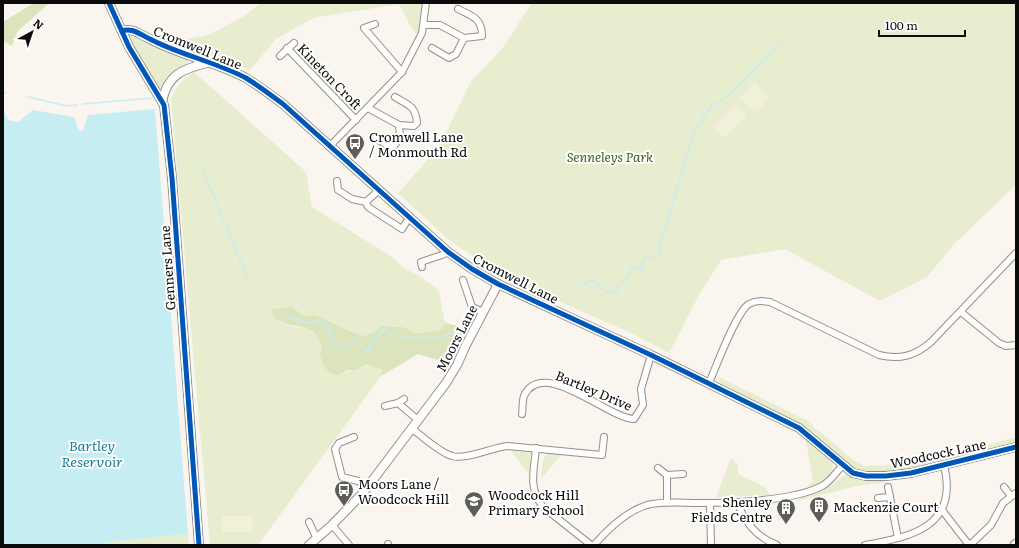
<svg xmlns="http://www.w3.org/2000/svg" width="1019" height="548" font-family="Literata,serif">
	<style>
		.green { fill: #e8edcf }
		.forest { fill: #dbe4bd }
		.pitch { fill: #f1f1d9 }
		.water { fill: #c6edf2 }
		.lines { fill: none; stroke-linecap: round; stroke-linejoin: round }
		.stream { stroke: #c6edf2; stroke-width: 1.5 }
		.minor-casing { stroke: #93908d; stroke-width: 8 }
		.tertiary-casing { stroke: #93908d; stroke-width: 10 }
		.secondary-casing { stroke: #898784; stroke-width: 11 }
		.minor { stroke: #fefefc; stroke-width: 6 }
		.tertiary { stroke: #fefefc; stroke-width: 8 }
		.secondary { stroke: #f4f0e7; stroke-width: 9 }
		.cycleway-casing { stroke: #fff; stroke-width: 8 }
		.cycleway { stroke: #0057b8; stroke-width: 5 }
		.labels { text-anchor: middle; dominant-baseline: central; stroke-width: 4; stroke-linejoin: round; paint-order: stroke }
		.street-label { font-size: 13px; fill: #0b0b0b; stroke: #fff }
		.poi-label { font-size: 13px; fill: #0b0b0b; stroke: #fff; text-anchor: start }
		.park-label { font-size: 13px; font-style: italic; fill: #3a601e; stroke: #fff }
		.water-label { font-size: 14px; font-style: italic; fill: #197d98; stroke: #fff }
	</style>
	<rect width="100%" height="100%" fill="#faf5ee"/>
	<!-- green -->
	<g class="green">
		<polygon points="261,3 422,3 420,28 418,36 411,27 399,4 313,18 276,39 250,70 175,41 209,35 244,16"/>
		<polygon points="529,3 1016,3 1016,185 955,243 927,277 880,301 785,249 721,260 699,295 669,353 629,332 505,278 449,240 398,193 440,146 471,81 502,49 531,4"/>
		<polygon points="132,35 187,59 188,61 187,64 175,72 160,94 131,44 128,36"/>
		<path d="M194 72 306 172 312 207 392 257 405 269 418 275 439 290 444 320 446 323 440 330 428 332 416 333 403 327 381 326 374 332 364 336 349 331 316 315 303 316 293 307 277 321 295 327 307 328 315 333 338 375C348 370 357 370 366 364L382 369 381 376 258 545H210L171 100C176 86 182 80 194 72Z"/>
		<polygon points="719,377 806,420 853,460 866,466 893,465 942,457 1016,437 1016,444 922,467 884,473 857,470 851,467 822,441 802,427 726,388 720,384"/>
		<path d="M808 439C820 449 843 460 828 477 823 483 817 486 809 488L808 484 813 482 806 441Z"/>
		<polygon points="510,450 531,453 529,474"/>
		<polygon points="548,453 561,455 541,479 543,459"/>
		<polygon points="731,458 738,465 738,473 740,475 766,488 769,495 716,497"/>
		<polygon points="845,475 880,480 886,483 861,485 797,501 803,495 828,487"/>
		<polygon points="188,534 189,545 103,545 107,542"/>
	</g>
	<!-- forest -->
	<g class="forest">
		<polygon points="34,3 49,3 17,32 12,46 3,41 3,22"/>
		<path d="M293 307 303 316 316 315 349 331 364 336 374 332 381 326 403 327 416 333 428 332 440 330 446 323 466 328 452 358 446 366 438 360 418 354 381 376 382 369 366 364 356 370H348L338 375 332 374 325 368 320 355 322 346C320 342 317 336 314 332 304 324 285 328 273 316L272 309Z"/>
	</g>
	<!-- pitch -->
	<g class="pitch">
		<polygon points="755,82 770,98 755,113 739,98"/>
		<polygon points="736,104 747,116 724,138 713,127"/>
		<polygon points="222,516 252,516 253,532 222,532"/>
	</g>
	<!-- water -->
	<polygon class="water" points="3,109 8,120 18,122 33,110 74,117 79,131 83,131 88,115 155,109 188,534 107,542 103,545 3,545"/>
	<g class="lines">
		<!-- stream -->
		<g class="stream">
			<polyline points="3,92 6,93"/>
			<polyline points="28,97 67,106 77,105"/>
			<polyline points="83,104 152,98"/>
			<polyline points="201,167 231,237 247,278"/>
			<path d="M579 286 594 280C602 287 605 297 617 291L619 284 628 278 631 268 642 269 645 257 656 258C664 250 657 241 664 233L691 141 697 127 712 105C729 101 767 55 781 41"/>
			<path d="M287 316 309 323 321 320C332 326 330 349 345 348L353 340 358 342 365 352 369 351 371 343 376 340 382 330H386L388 334H393L396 337 435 338 461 331"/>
		</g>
		<defs>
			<g id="minor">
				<polyline points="375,24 364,28 402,72"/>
				<polyline points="424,25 440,25 464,38"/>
				<polyline points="287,48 356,120"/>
				<path d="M432 48 449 58 456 54 464 38 482 36C482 18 472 16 458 9"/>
				<polyline points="280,56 294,43"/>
				<polyline points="368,108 399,125"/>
				<path d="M375 138 389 146H394L400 137 399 125 414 126 417 123C416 106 408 105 395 97"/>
				<polyline points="329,147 402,72 422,33 426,3"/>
				<polyline points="337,181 338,190 352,199 366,202"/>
				<polyline points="379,190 366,202 368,207 402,229 409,218"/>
				<polyline points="422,267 421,262 442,255 448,252"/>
				<polyline points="463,280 472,307 483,312"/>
				<polyline points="961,312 999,343 1006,346 1016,345"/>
				<path d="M709 383C716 367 736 312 749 304 756 300 763 301 770 302L879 355C900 360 915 356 931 342L1016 253"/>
				<polyline points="398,403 418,420"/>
				<polyline points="385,406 398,403 404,399"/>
				<path d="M522 414C523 409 522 401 524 396 542 356 609 419 634 419L643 405 641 389 651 355"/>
				<path d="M411 428C422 436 440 453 452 456 466 460 491 448 507 446L602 455 604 437"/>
				<polyline points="354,437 339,443 335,449 342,477 358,481 367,488"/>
				<path d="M536 448C534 470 528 489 543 507L591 545"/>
				<polyline points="658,468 667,475 683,474"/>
				<polyline points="888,487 898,538"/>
				<polyline points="1004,487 1011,496"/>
				<polyline points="878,498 890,497"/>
				<polyline points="667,502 667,475"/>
				<path d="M737 502C745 522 756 537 777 545"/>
				<polyline points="710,503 711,545"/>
				<polyline points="942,510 969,545"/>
				<polyline points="309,522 317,539"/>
				<polyline points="332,525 349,545"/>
				<polyline points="388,544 388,545"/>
				<path d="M594 545C608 529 627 511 647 505 664 501 681 503 699 503 730 503 794 501 822 486 830 482 837 471 843 465"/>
				<path d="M865 545C913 537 959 526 944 465"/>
				<polyline points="970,545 991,525 1003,503 1016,493"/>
			</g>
			<g id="tertiary">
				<polyline points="109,3 129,47 164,105 172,178 199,545"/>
				<path d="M122 31C132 27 141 35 150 39 180 55 216 62 246 78 259 86 271 95 283 104L448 252 472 269 498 284 651 355 799 428 853 473 866 476H886L911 473 1016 447"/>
				<path d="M162 102C167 75 182 69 207 63"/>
				<polyline points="309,545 332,525 363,493 446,383 457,365 466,345 498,284"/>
			</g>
			<polyline id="secondary" points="1015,545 1016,544"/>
		</defs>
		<!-- minor casing -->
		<use href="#minor" class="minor-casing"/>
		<!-- tertiary casing -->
		<use href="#tertiary" class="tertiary-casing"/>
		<!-- secondary casing -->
		<use href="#secondary" class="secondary-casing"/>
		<!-- minor -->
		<use href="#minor" class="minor"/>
		<!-- tertiary -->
		<use href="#tertiary" class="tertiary"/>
		<!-- secondary -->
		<use href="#secondary" class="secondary"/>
		<defs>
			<g id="cycleway">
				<polyline points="109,3 129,47 164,105 172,178 199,545"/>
				<path d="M122 31C132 27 141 35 150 39 180 55 216 62 246 78 259 86 271 95 283 104L448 252 472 269 498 284 651 355 799 428 853 473 866 476H886L911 473 1016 447"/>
			</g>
		</defs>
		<!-- cycleway casing -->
		<use href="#cycleway" class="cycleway-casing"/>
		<!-- cycleway -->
		<use href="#cycleway" class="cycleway"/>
	</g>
	<!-- icons -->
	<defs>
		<symbol id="bus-pin" viewBox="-11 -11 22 30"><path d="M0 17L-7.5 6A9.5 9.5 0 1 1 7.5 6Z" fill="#5f5d5a" stroke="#fff"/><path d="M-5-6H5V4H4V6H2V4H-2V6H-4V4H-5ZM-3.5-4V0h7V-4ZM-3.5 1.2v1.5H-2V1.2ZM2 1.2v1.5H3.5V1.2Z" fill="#fff"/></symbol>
		<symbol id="school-pin" viewBox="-11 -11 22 30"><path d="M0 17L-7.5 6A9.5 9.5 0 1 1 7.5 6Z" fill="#5f5d5a" stroke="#fff"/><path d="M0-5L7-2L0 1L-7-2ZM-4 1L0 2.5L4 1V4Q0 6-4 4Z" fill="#fff"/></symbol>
		<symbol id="building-pin" viewBox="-11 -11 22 30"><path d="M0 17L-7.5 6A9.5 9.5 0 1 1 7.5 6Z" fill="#5f5d5a" stroke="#fff"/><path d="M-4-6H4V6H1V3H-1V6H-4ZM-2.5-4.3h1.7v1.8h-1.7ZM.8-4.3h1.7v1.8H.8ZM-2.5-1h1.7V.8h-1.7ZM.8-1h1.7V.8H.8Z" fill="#fff"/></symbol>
	</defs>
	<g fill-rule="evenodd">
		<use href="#bus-pin" x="344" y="132" width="22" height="30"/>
		<use href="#bus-pin" x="333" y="479" width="22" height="30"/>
		<use href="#school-pin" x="463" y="490" width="22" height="30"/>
		<use href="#building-pin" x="808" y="495" width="22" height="30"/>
		<use href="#building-pin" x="775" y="497" width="22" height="30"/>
	</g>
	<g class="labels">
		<!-- street labels -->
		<g class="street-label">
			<text transform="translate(198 47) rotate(22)">Cromwell Lane</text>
			<text transform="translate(330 76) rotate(46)">Kineton Croft</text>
			<text transform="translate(167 268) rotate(-94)">Genners Lane</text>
			<text transform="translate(516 278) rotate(27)">Cromwell Lane</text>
			<text transform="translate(456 338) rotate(-63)">Moors Lane</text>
			<text transform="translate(594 390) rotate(23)">Bartley Drive</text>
			<text transform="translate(938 453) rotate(-12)">Woodcock Lane</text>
		</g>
		<!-- poi labels -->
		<g class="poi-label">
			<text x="369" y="136">Cromwell Lane<tspan x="369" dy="15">/ Monmouth Rd</tspan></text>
			<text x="358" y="483">Moors Lane /<tspan x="358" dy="15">Woodcock Hill</tspan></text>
			<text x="488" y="494">Woodcock Hill<tspan x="488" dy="15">Primary School</tspan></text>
			<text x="772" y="501" text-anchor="end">Shenley<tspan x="772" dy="15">Fields Centre</tspan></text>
			<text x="833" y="506">Mackenzie Court</text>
		</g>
		<!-- park labels -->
		<g class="park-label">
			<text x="610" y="156">Senneleys Park</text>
		</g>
		<!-- water labels -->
		<g class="water-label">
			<text x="92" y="445">Bartley<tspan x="92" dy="16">Reservoir</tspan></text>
		</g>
	</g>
	<!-- border -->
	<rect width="1019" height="548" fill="none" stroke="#0b0b0b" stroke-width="8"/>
	<!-- north arrow -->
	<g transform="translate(32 32) rotate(40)" stroke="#ffffff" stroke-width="3" paint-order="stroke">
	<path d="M0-3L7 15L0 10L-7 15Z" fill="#0b0b0b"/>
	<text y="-6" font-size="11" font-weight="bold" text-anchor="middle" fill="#0b0b0b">N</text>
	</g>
	<!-- scale -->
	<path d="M879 30v6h86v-6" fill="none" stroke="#0b0b0b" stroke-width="2"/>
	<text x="885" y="30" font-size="12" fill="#0b0b0b" stroke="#ffffff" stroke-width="3" paint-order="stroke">100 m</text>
</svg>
